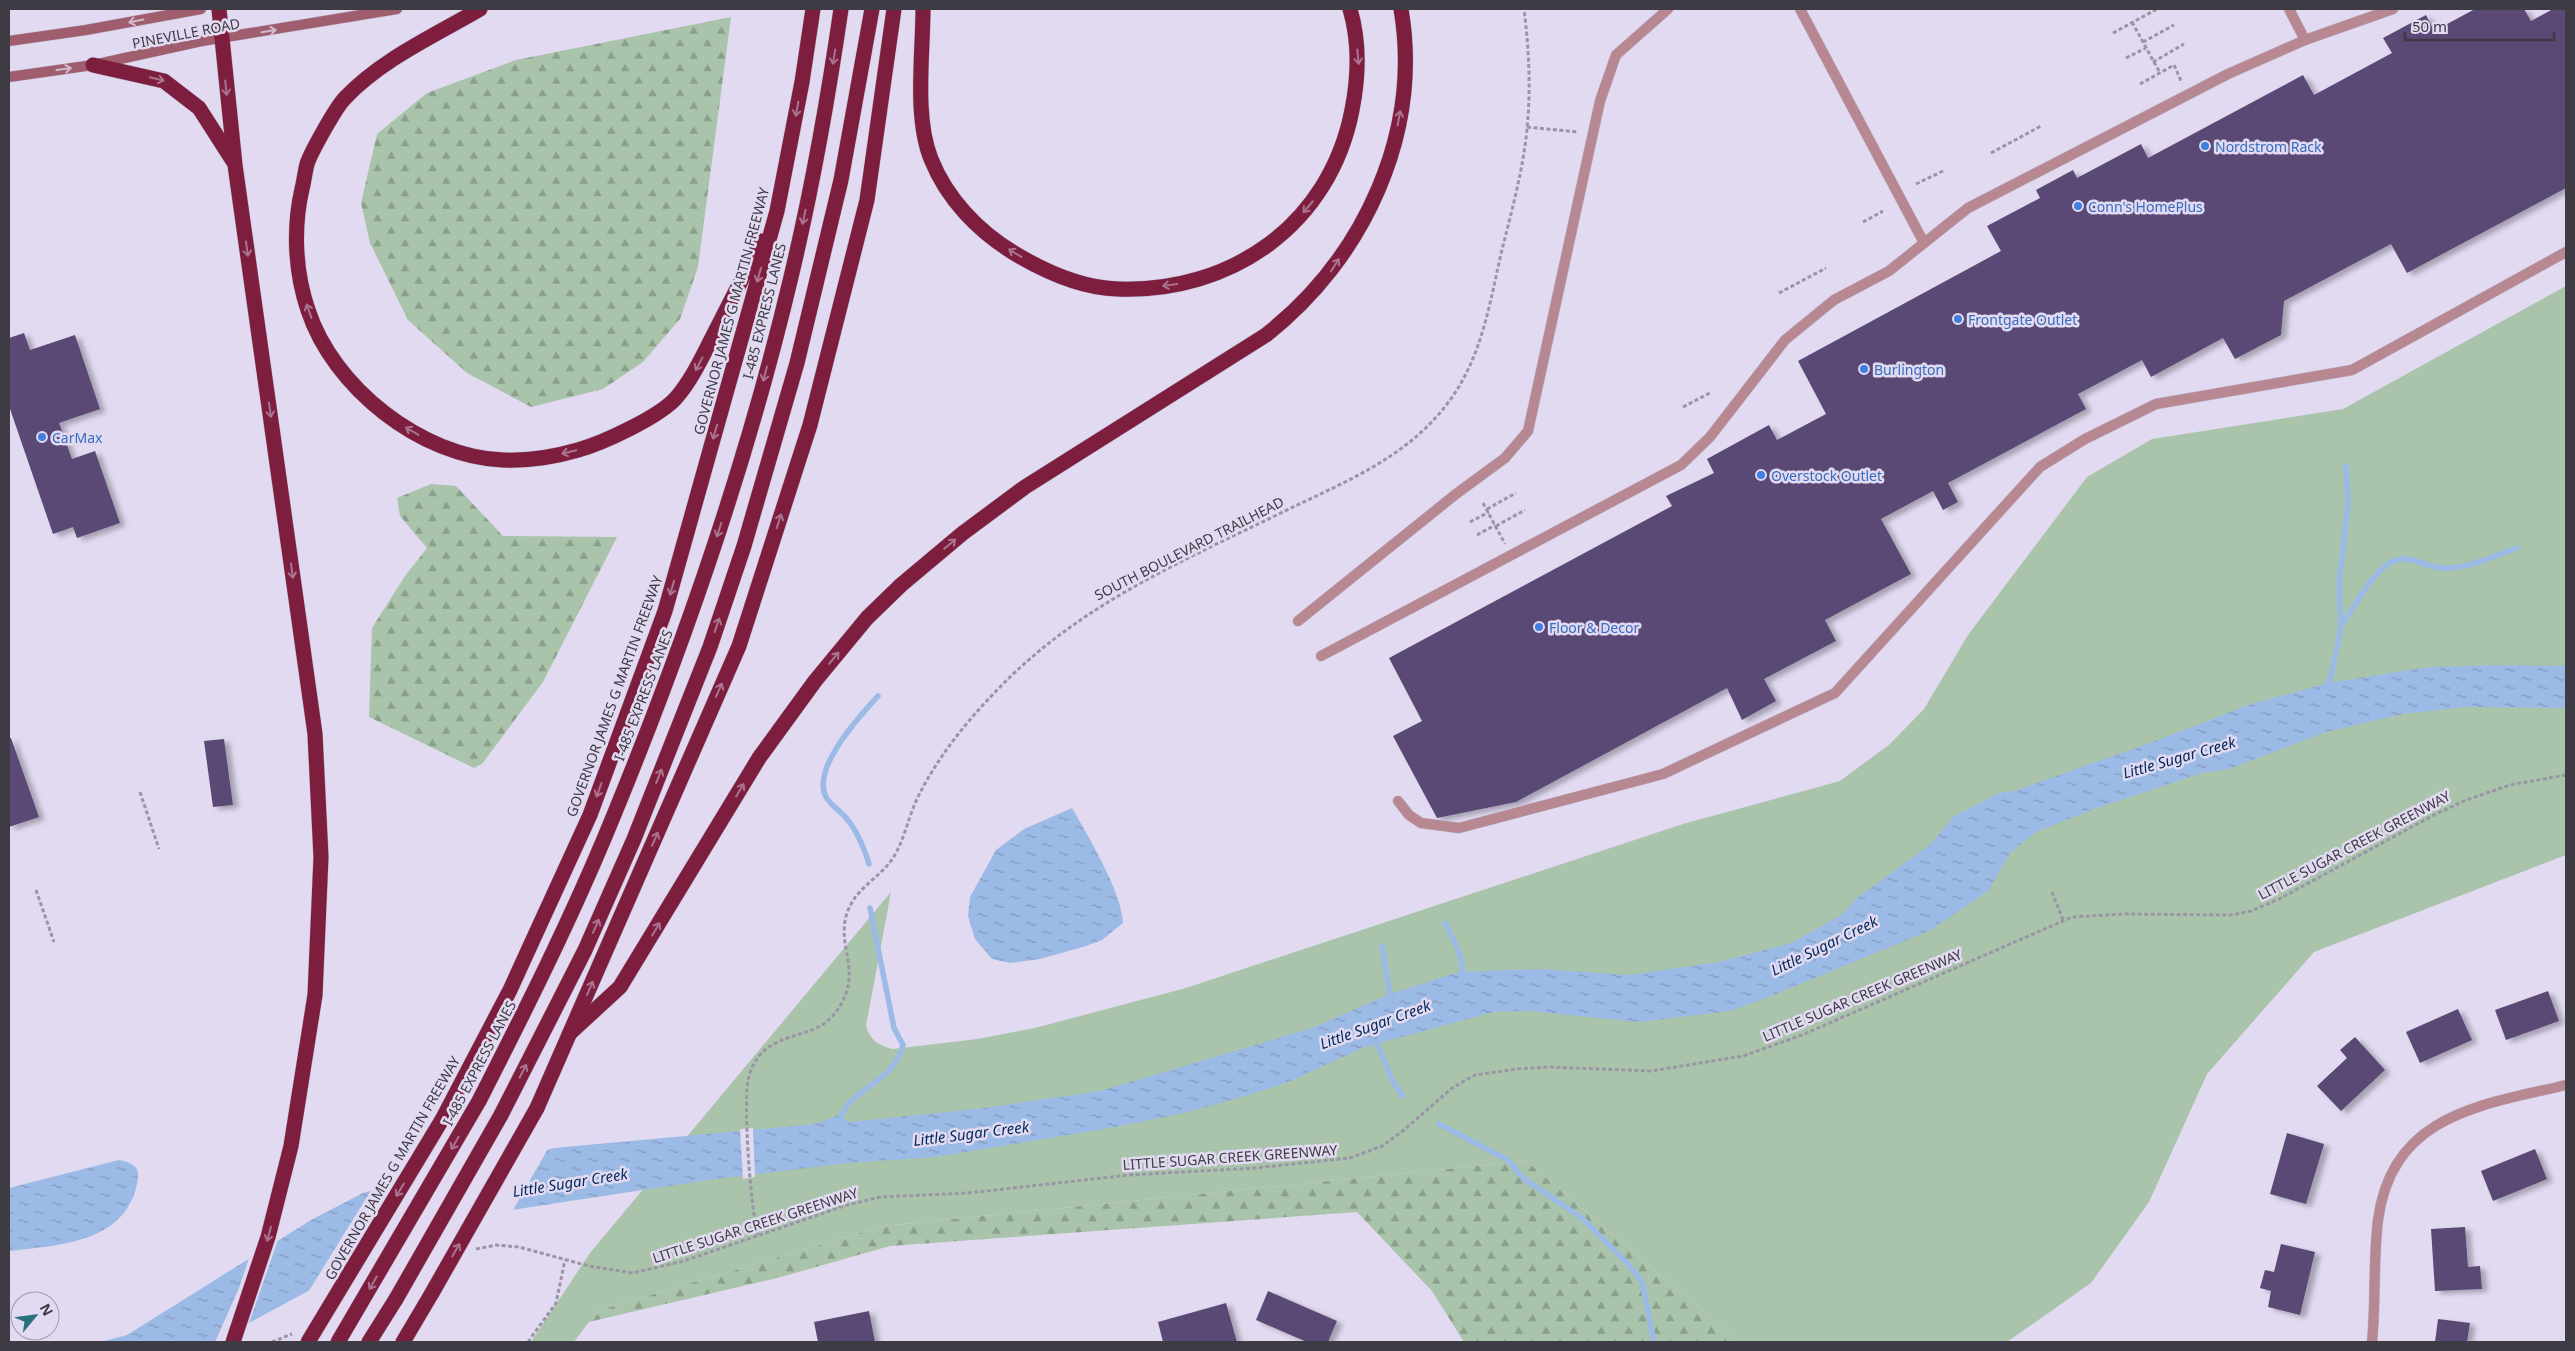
<svg xmlns="http://www.w3.org/2000/svg" width="2575" height="1351" font-family="'Noto Sans',sans-serif">
	<style>
		.green { fill: #a9c4aa }
		.forest { fill: url(#forest-firs) }
		.water { fill: url(#water-ripples) }
		.pier { fill: #e1daf1 }
		.lines { fill: none; stroke-linecap: round; stroke-linejoin: round }
		.stream { stroke: #9cbae6; stroke-width: 5.5 }
		.building { fill: #5a4a75; filter: url(#shadow) }
		.lane-casing { stroke: #bdb7cb; stroke-width: 11 }
		.street-casing { stroke: #bdb7cb; stroke-width: 11 }
		.secondary-casing { stroke: #bdb7cb; stroke-width: 11 }
		.highway-casing { stroke: #bdb7cb; stroke-width: 16 }
		.path { stroke: #9a95a6; stroke-width: 3; stroke-dasharray: 4 2.5; stroke-linecap: butt }
		.lane { stroke: #b78892; stroke-width: 10 }
		.street { stroke: #b78892; stroke-width: 10 }
		.secondary { stroke: #a05d6e; stroke-width: 10 }
		.highway { stroke: #7d1e3f; stroke-width: 15 }
		.highway-bridge-casing { stroke: #bdb7cb; stroke-width: 16; stroke-linecap: butt }
		.highway-bridge { stroke: #7d1e3f; stroke-width: 15 }
		.oneway { stroke: #d1bbd0 }
		.oneway2 { stroke: #aa738f }
		.shop-dot { fill: #3f7fe0; stroke: #e1daf1; stroke-width: 2 }
		.labels { text-anchor: middle; dominant-baseline: central; stroke-width: 5; stroke-linejoin: round; paint-order: stroke }
		.street-label { font-size: 14px; fill: #3e3b44; stroke: #e1daf1 }
		.shop-label { font-size: 14px; fill: #366cbe; stroke: #e1daf1; text-anchor: start }
		.water-label { font-size: 15px; font-style: italic; fill: #00275a; stroke: #e1daf1 }
	</style>
	<defs>
		<pattern id="forest-firs" width="22" height="20" patternUnits="userSpaceOnUse" patternTransform="scale(1.25)"><rect width="22" height="20" fill="#a9c4aa"/><path d="M5 1l3.5 6h-7zM16 11l3.5 6h-7z" fill="#8ba08c"/></pattern>
		<pattern id="water-ripples" width="26" height="14" patternUnits="userSpaceOnUse" patternTransform="scale(1.25)"><rect width="26" height="14" fill="#9cbae6"/><path d="M2 4q2-2 4 0t4 0M15 11q2-2 4 0t4 0" fill="none" stroke="#8198bc"/></pattern>
		<filter id="shadow"><feDropShadow dx="5.5" dy="3" stdDeviation="2.5" flood-color="#0004"/></filter>
	</defs>
	<rect width="100%" height="100%" fill="#e1daf1"/>
	<!-- green -->
	<path class="green" d="M2566 286V855L2314 952 2207 1074 2149 1202 2091 1283 2007 1342H1740L1526 1161 884 1226 597 1311 574 1342H531L590 1253 891 892 866 1026C870 1040 879 1046 893 1049L977 1039 1035 1028 1186 988 1683 824 1840 781 1890 744 1924 709 1968 635 2087 477 2152 439 2343 409Z"/>
	<!-- forest -->
	<g class="forest">
		<polygon points="731,17 698,267 680,319 643,362 603,389 531,407 467,373 408,320 370,243 361,203 377,134 427,93 516,60"/>
		<polygon points="431,484 456,486 503,536 617,537 543,682 482,764 474,768 369,717 372,628 405,576 427,548 400,516 397,498"/>
		<polygon points="1526,1161 1740,1342 1464,1342 1432,1291 1357,1212 890,1246 781,1277 580,1324 597,1311 884,1226"/>
	</g>
	<!-- water -->
	<g class="water">
		<polygon points="2497,665 2566,666 2566,708 2466,707 2403,714 2326,732 2229,769 2202,773 2094,809 2036,832 2010,853 1989,890 1931,930 1774,995 1730,1011 1638,1022 1530,1011 1493,1012 1365,1047 1286,1083 1235,1099 1184,1113 1110,1128 935,1157 848,1163 708,1180 499,1212 407,1242 334,1277 214,1342 100,1342 127,1335 311,1220 363,1193 416,1178 493,1163 554,1148 816,1124 839,1115 850,1122 976,1109 1100,1091 1312,1028 1390,994 1459,972 1543,969 1629,975 1719,962 1791,943 1843,914 1857,898 1931,844 1953,817 1999,793 2014,791 2158,740 2251,704 2328,683 2429,667"/>
		<path d="M1072 808C1088 836 1122 892 1123 923L1102 940 1086 946 1040 959 1010 963 992 959 975 939 968 916 970 897 996 850 1024 829Z"/>
		<path d="M119 1160C129 1162 140 1165 138 1178 129 1243 60 1245 9 1251V1188Z"/>
	</g>
	<!-- pier -->
	<g class="pier">
		<polygon points="753,1128 755,1177 743,1179 740,1129"/>
		<polygon points="549,1147 512,1212 467,1222 408,1244 307,1294 373,1187 415,1175 493,1161"/>
		<polygon points="279,1237 248,1326 219,1342 215,1342 239,1288 250,1255"/>
	</g>
	<g class="lines">
		<!-- stream -->
		<g class="stream">
			<path d="M2341 626C2354 608 2370 576 2388 564 2407 551 2423 567 2442 568 2468 569 2494 556 2517 548"/>
			<polyline points="2324,690 2331,677 2341,627 2339,583 2348,505 2346,466"/>
			<path d="M869 864C864 848 858 832 847 819 841 811 831 806 826 797 811 768 860 716 878 696"/>
			<path d="M1445 923C1453 939 1465 959 1462 977"/>
			<polyline points="1382,946 1390,994 1389,1000"/>
			<polyline points="1371,1040 1377,1044 1394,1084 1403,1096"/>
			<path d="M838 1123C842 1115 844 1109 850 1102 869 1084 896 1074 903 1045L894 1028 870 908"/>
			<polyline points="1439,1124 1508,1160 1523,1178 1582,1218 1628,1264 1642,1281 1654,1342"/>
		</g>
	</g>
	<!-- building -->
	<g class="building">
		<polygon points="2475,9 2524,9 2531,21 2553,9 2566,9 2566,188 2407,273 2391,244 2284,301 2281,335 2235,359 2223,338 2151,377 2142,360 2078,394 2086,409 1948,483 1958,502 1943,510 1933,491 1881,519 1911,574 1825,620 1836,641 1764,679 1776,701 1742,720 1727,688 1516,802 1437,818 1393,736 1422,721 1389,658 1672,506 1666,496 1714,473 1707,459 1769,425 1777,440 1826,414 1798,361 2001,251 1987,226 2040,198 2036,190 2073,170 2077,178 2141,144 2148,158 2303,75 2314,95 2392,53 2383,38 2426,15 2434,31"/>
		<polygon points="24,333 30,350 75,335 100,409 59,423 72,459 95,451 120,523 77,538 73,527 53,534 9,406 9,338"/>
		<polygon points="9,738 11,738 39,817 9,827"/>
		<polygon points="224,739 233,805 213,807 204,741"/>
		<polygon points="2548,991 2559,1021 2506,1040 2495,1010"/>
		<polygon points="2458,1009 2472,1040 2420,1063 2406,1032"/>
		<polygon points="2355,1037 2385,1070 2341,1111 2317,1086 2347,1058 2340,1050"/>
		<polygon points="2287,1133 2324,1144 2306,1204 2270,1194"/>
		<polygon points="2535,1149 2547,1179 2493,1201 2481,1171"/>
		<polygon points="2465,1227 2468,1267 2480,1266 2482,1289 2435,1291 2431,1229"/>
		<polygon points="2281,1244 2315,1252 2300,1315 2268,1307 2271,1291 2260,1288 2265,1270 2274,1272"/>
		<polygon points="1268,1291 1337,1321 1328,1342 1307,1342 1256,1320"/>
		<polygon points="1226,1303 1237,1342 1163,1342 1158,1322"/>
		<polygon points="869,1311 875,1342 818,1342 814,1322"/>
		<polygon points="2438,1319 2470,1323 2467,1342 2435,1342"/>
	</g>
	<g class="lines">
		<defs>
			<g id="lane">
				<polyline points="1800,9 1924,243"/>
				<polyline points="2289,9 2305,40"/>
				<polyline points="1298,621 1456,494 1505,458 1528,431 1600,101 1616,55 1668,9"/>
				<polyline points="1321,656 1681,465 1710,437 1785,340 1834,300 1889,271 1968,208 2228,74 2305,40 2393,9"/>
				<polyline points="1398,801 1409,815 1421,823 1459,828 1663,774 1835,693 2040,467 2085,439 2156,404 2352,370 2566,252"/>
			</g>
			<path id="street" d="M2372 1342C2376 1302 2373 1260 2378 1220 2392 1114 2482 1105 2566 1085"/>
			<g id="secondary">
				<polyline points="9,41 86,30 201,9"/>
				<polyline points="9,77 93,65 202,41 397,9"/>
			</g>
			<g id="highway">
				<polyline points="219,9 235,165 315,734 321,857 315,995 291,1146 268,1237 233,1342"/>
				<path d="M480 9C434 36 382 59 345 98 336 107 311 152 307 164 305 172 304 181 302 189 293 228 295 272 308 310 333 387 421 457 503 460 528 461 554 457 578 450 603 443 659 417 676 398 693 378 703 355 715 332 730 302 746 272 761 241"/>
				<path d="M923 9C923 54 914 117 931 159 947 199 978 231 1014 253 1044 271 1082 288 1118 289 1232 293 1330 224 1352 110 1359 75 1360 43 1350 9"/>
				<polyline points="93,65 164,81 199,108 233,161"/>
				<path d="M570 1033 620 987 759 758 815 681 867 618 901 585 963 533 1025 487 1266 335C1364 258 1422 133 1401 9"/>
				<path d="M479 1101C526 1009 572 917 611 822 684 645 747 463 791 277 812 189 828 99 841 9"/>
				<polyline points="537,1108 739,646 810,425 867,200 894,9"/>
				<polyline points="501,1115 585,950 634,839 710,647 744,546 797,363 841,180 872,9"/>
				<polyline points="443,1118 510,990 590,815 665,611 777,211 802,82 813,9"/>
				<polyline points="369,1342 396,1299"/>
				<polyline points="403,1342 432,1293"/>
			</g>
		</defs>
		<!-- lane casing -->
		<use href="#lane" class="lane-casing"/>
		<!-- street casing -->
		<use href="#street" class="street-casing"/>
		<!-- secondary casing -->
		<use href="#secondary" class="secondary-casing"/>
		<!-- highway casing -->
		<use href="#highway" class="highway-casing"/>
		<!-- path -->
		<g class="path">
			<polyline points="2132,22 2160,73"/>
			<polyline points="2113,33 2157,9"/>
			<polyline points="2143,42 2174,25"/>
			<polyline points="2126,58 2146,48"/>
			<polyline points="2153,62 2184,44"/>
			<polyline points="2140,84 2174,65 2182,83"/>
			<polyline points="1527,127 1578,132"/>
			<polyline points="1991,153 2041,126"/>
			<polyline points="1916,184 1943,171"/>
			<polyline points="1863,222 1883,211"/>
			<polyline points="1779,293 1826,268"/>
			<polyline points="1683,407 1710,393"/>
			<polyline points="1483,503 1505,544"/>
			<polyline points="1487,509 1516,493"/>
			<polyline points="1470,522 1489,512"/>
			<polyline points="1496,526 1525,510"/>
			<polyline points="1477,535 1495,525"/>
			<polyline points="140,792 159,849"/>
			<polyline points="36,890 54,942"/>
			<polyline points="2052,892 2063,920"/>
			<path d="M758 1235C751 1213 742 1097 749 1076 752 1064 761 1051 772 1045 797 1030 822 1036 840 1006 862 970 836 946 847 913 856 887 879 879 893 858 904 841 908 818 917 799 937 757 970 717 1003 684 1084 602 1187 559 1289 509 1347 481 1407 457 1447 404 1481 360 1489 307 1501 254 1511 213 1523 171 1527 129 1531 89 1529 49 1524 9"/>
			<polyline points="476,1249 496,1245 519,1247 589,1266 633,1273 684,1261 847,1205 880,1197 968,1193 1129,1175 1255,1168 1350,1158 1382,1146 1404,1130 1452,1088 1475,1075 1517,1069 1548,1067 1651,1071 1743,1056 1802,1035 2072,917 2125,914 2231,915 2251,911 2279,899 2432,816 2466,800 2510,785 2566,775"/>
			<polyline points="272,1342 292,1334"/>
			<polyline points="528,1342 556,1303 565,1260"/>
		</g>
		<!-- lane -->
		<use href="#lane" class="lane"/>
		<!-- street -->
		<use href="#street" class="street"/>
		<!-- secondary -->
		<use href="#secondary" class="secondary"/>
		<!-- highway -->
		<use href="#highway" class="highway"/>
		<defs>
			<g id="highway-bridge">
				<polyline points="432,1293 537,1108"/>
				<polyline points="396,1299 501,1115"/>
				<polyline points="308,1342 443,1118"/>
				<polyline points="338,1342 479,1101"/>
			</g>
		</defs>
		<!-- highway-bridge casing -->
		<use href="#highway-bridge" class="highway-bridge-casing"/>
		<!-- highway-bridge -->
		<use href="#highway-bridge" class="highway-bridge"/>
	</g>
	<!-- one-way arrows -->
	<defs><path id="oneway-shaft" d="M-6 0H5M1.5-3L5.5 0L1.5 3" fill="none" stroke-width="1.6" stroke-linecap="round" stroke-linejoin="round" transform="scale(1.25)"/></defs>
	<g class="oneway">
		<use href="#oneway-shaft" transform="translate(136 21) rotate(169)"/>
		<use href="#oneway-shaft" transform="translate(269 31) rotate(-10)"/>
		<use href="#oneway-shaft" transform="translate(64 69) rotate(-8)"/>
	</g>
	<g class="oneway2">
		<use href="#oneway-shaft" transform="translate(834 57) rotate(99)"/>
		<use href="#oneway-shaft" transform="translate(1358 57) rotate(85)"/>
		<use href="#oneway-shaft" transform="translate(157 79) rotate(14)"/>
		<use href="#oneway-shaft" transform="translate(226 88) rotate(84)"/>
		<use href="#oneway-shaft" transform="translate(797 109) rotate(101)"/>
		<use href="#oneway-shaft" transform="translate(1399 118) rotate(-79)"/>
		<use href="#oneway-shaft" transform="translate(1308 207) rotate(130)"/>
		<use href="#oneway-shaft" transform="translate(804 217) rotate(102)"/>
		<use href="#oneway-shaft" transform="translate(247 249) rotate(82)"/>
		<use href="#oneway-shaft" transform="translate(1015 253) rotate(-149)"/>
		<use href="#oneway-shaft" transform="translate(1335 265) rotate(-57)"/>
		<use href="#oneway-shaft" transform="translate(759 275) rotate(106)"/>
		<use href="#oneway-shaft" transform="translate(1170 285) rotate(172)"/>
		<use href="#oneway-shaft" transform="translate(309 311) rotate(-110)"/>
		<use href="#oneway-shaft" transform="translate(699 364) rotate(118)"/>
		<use href="#oneway-shaft" transform="translate(765 374) rotate(105)"/>
		<use href="#oneway-shaft" transform="translate(270 410) rotate(82)"/>
		<use href="#oneway-shaft" transform="translate(412 431) rotate(-149)"/>
		<use href="#oneway-shaft" transform="translate(715 432) rotate(106)"/>
		<use href="#oneway-shaft" transform="translate(569 452) rotate(167)"/>
		<use href="#oneway-shaft" transform="translate(779 521) rotate(-72)"/>
		<use href="#oneway-shaft" transform="translate(719 530) rotate(108)"/>
		<use href="#oneway-shaft" transform="translate(950 544) rotate(-40)"/>
		<use href="#oneway-shaft" transform="translate(292 571) rotate(82)"/>
		<use href="#oneway-shaft" transform="translate(672 588) rotate(106)"/>
		<use href="#oneway-shaft" transform="translate(717 625) rotate(-71)"/>
		<use href="#oneway-shaft" transform="translate(834 658) rotate(-50)"/>
		<use href="#oneway-shaft" transform="translate(719 690) rotate(-66)"/>
		<use href="#oneway-shaft" transform="translate(659 776) rotate(-68)"/>
		<use href="#oneway-shaft" transform="translate(599 790) rotate(110)"/>
		<use href="#oneway-shaft" transform="translate(740 790) rotate(-59)"/>
		<use href="#oneway-shaft" transform="translate(655 839) rotate(-66)"/>
		<use href="#oneway-shaft" transform="translate(596 926) rotate(-66)"/>
		<use href="#oneway-shaft" transform="translate(656 929) rotate(-59)"/>
		<use href="#oneway-shaft" transform="translate(590 988) rotate(-66)"/>
		<use href="#oneway-shaft" transform="translate(523 1071) rotate(-63)"/>
		<use href="#oneway-shaft" transform="translate(455 1143) rotate(120)"/>
		<use href="#oneway-shaft" transform="translate(400 1190) rotate(121)"/>
		<use href="#oneway-shaft" transform="translate(269 1234) rotate(105)"/>
		<use href="#oneway-shaft" transform="translate(456 1250) rotate(-60)"/>
		<use href="#oneway-shaft" transform="translate(373 1283) rotate(120)"/>
	</g>
	<!-- markers -->
	<g class="shop-dot">
		<circle cx="2205" cy="146" r="5"/>
		<circle cx="2078" cy="206" r="5"/>
		<circle cx="1958" cy="319" r="5"/>
		<circle cx="1864" cy="369" r="5"/>
		<circle cx="42" cy="437" r="5"/>
		<circle cx="1761" cy="475" r="5"/>
		<circle cx="1539" cy="627" r="5"/>
	</g>
	<g class="labels">
		<!-- street labels -->
		<g class="street-label">
			<text transform="translate(186 33) rotate(-11)">PINEVILLE ROAD</text>
			<text transform="translate(731 311) rotate(-75)">GOVERNOR JAMES G MARTIN FREEWAY</text>
			<text transform="translate(764 311) rotate(-76)">I-485 EXPRESS LANES</text>
			<text transform="translate(1189 548) rotate(-27)">SOUTH BOULEVARD TRAILHEAD</text>
			<text transform="translate(643 695) rotate(-69)">I-485 EXPRESS LANES</text>
			<text transform="translate(614 696) rotate(-70)">GOVERNOR JAMES G MARTIN FREEWAY</text>
			<text transform="translate(2354 845) rotate(-28)">LITTLE SUGAR CREEK GREENWAY</text>
			<text transform="translate(1862 995) rotate(-23)">LITTLE SUGAR CREEK GREENWAY</text>
			<text transform="translate(479 1063) rotate(-62)">I-485 EXPRESS LANES</text>
			<text transform="translate(1230 1157) rotate(-4)">LITTLE SUGAR CREEK GREENWAY</text>
			<text transform="translate(392 1168) rotate(-60)">GOVERNOR JAMES G MARTIN FREEWAY</text>
			<text transform="translate(755 1225) rotate(-18)">LITTLE SUGAR CREEK GREENWAY</text>
		</g>
		<!-- shop labels -->
		<g class="shop-label">
			<text x="2215" y="146">Nordstrom Rack</text>
			<text x="2088" y="206">Conn's HomePlus</text>
			<text x="1968" y="319">Frontgate Outlet</text>
			<text x="1874" y="369">Burlington</text>
			<text x="52" y="437">CarMax</text>
			<text x="1771" y="475">Overstock Outlet</text>
			<text x="1549" y="627">Floor &amp; Decor</text>
		</g>
		<!-- water labels -->
		<g class="water-label">
			<text transform="translate(2179 757) rotate(-16)">Little Sugar Creek</text>
			<text transform="translate(1824 945) rotate(-26)">Little Sugar Creek</text>
			<text transform="translate(1375 1024) rotate(-20)">Little Sugar Creek</text>
			<text transform="translate(971 1133) rotate(-7)">Little Sugar Creek</text>
			<text transform="translate(570 1182) rotate(-9)">Little Sugar Creek</text>
		</g>
	</g>
	<!-- border -->
	<rect width="2575" height="1351" fill="none" stroke="#3e3b44" stroke-width="20"/>
	<!-- north arrow -->
	<g transform="translate(35 1316) rotate(61)"><circle r="24" fill="#e1daf1" stroke="#a09aac"/>
	<path d="M0-4L9 19L0 12L-9 19Z" fill="#2b707f"/>
	<text y="-8" font-size="14" font-weight="bold" text-anchor="middle" fill="#3e3b44">N</text>
	</g>
	<!-- scale -->
	<path d="M2405 32v8h149v-8" fill="none" stroke="#3e3b44" stroke-width="2.5"/>
	<text x="2412" y="32" font-size="15" fill="#3e3b44" stroke="#e1daf1" stroke-width="4" paint-order="stroke">50 m</text>
</svg>
